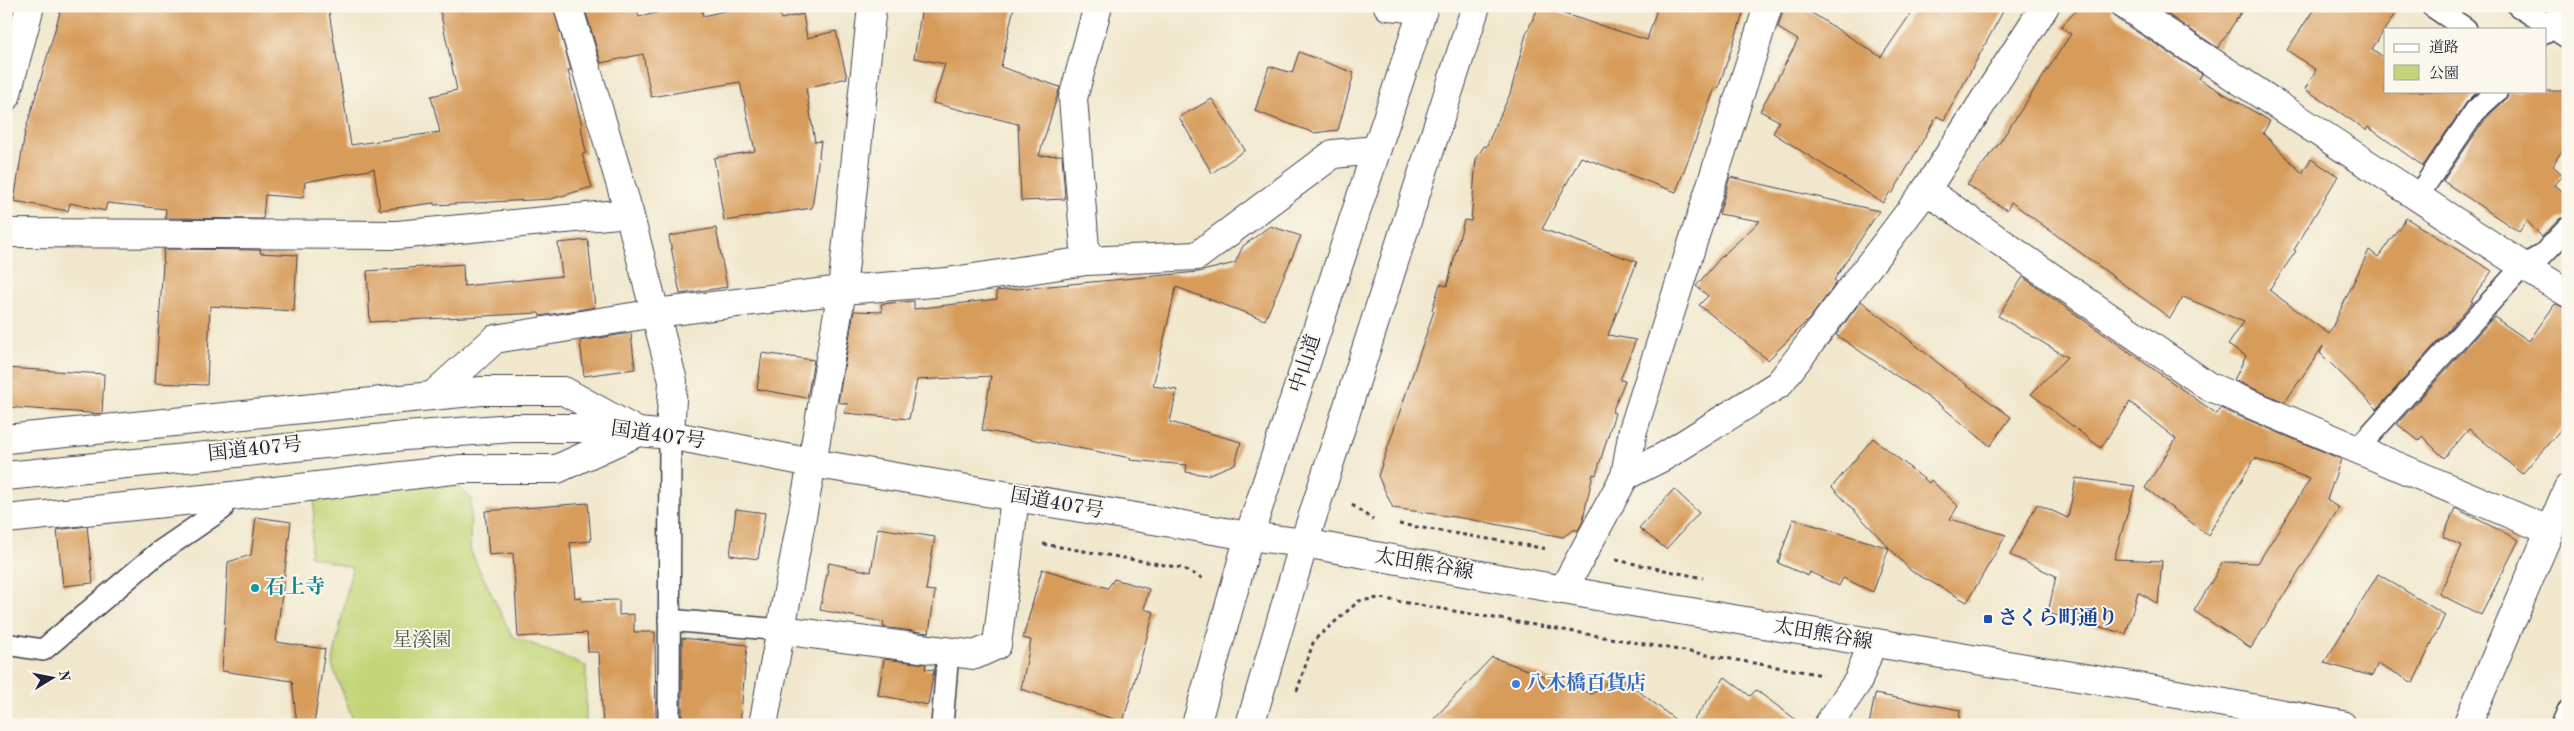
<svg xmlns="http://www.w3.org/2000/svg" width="2574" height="731" font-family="'Old Standard TT','Noto Serif JP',serif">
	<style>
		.green { fill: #c3d578; stroke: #727c5a }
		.building { fill: #d79b5a }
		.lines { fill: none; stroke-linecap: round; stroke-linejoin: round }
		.service-casing { stroke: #414051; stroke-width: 24 }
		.minor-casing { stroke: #414051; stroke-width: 30 }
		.secondary-casing { stroke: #414051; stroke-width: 30 }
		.trunk-casing { stroke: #414051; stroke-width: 30 }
		.path { stroke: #414051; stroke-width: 3; stroke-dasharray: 4 4; stroke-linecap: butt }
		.service { stroke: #fff; stroke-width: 21 }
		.minor { stroke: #fff; stroke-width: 28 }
		.secondary { stroke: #fff; stroke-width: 28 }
		.trunk { stroke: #fff; stroke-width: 28 }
		.culture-dot { fill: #0f9aa8; stroke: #fbf7ec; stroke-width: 2 }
		.transit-dot { fill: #1a4fb4; stroke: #fbf7ec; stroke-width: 2 }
		.shop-dot { fill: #3f7fe0; stroke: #fbf7ec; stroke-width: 2 }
		.labels { text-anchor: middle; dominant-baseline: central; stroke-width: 4; stroke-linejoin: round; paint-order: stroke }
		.street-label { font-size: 20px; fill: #22223b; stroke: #fbf7ec }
		.culture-label { font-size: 20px; font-weight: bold; fill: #0d838f; stroke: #fbf7ec; text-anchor: start }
		.transit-label { font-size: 20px; font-weight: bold; fill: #164399; stroke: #fbf7ec; text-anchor: start }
		.park-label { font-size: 20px; fill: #52584d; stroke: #fbf7ec }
		.shop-label { font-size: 20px; font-weight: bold; fill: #366cbe; stroke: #fbf7ec; text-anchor: start }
	</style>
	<rect width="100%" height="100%" fill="#fbf7ec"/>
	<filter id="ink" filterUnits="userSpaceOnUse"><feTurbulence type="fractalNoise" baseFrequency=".02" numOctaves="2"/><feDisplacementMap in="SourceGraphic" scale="10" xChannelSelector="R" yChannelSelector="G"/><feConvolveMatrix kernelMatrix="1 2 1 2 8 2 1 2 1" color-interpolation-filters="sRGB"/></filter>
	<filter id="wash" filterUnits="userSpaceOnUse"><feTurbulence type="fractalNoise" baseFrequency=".0096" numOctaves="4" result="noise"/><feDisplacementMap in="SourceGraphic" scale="20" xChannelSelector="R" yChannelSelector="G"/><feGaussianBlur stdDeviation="1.12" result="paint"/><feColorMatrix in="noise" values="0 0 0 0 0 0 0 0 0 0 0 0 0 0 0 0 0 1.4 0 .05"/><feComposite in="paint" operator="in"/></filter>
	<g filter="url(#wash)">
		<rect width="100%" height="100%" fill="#f0e7cc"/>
		<!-- green -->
		<polygon class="green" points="317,477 449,478 471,498 470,550 512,636 586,666 586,725 355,725 332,665 352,568 310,556"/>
		<g id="blocks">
			<!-- building -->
			<g class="building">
				<polygon points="62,6 328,6 351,145 440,132 431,96 457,90 439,6 553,6 571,70 568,70 582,126 581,126 586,153 582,154 592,187 551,199 434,205 434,203 380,210 374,169 305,182 303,198 265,195 263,219 165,218 166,209 107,203 105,211 70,203 68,211 14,201 25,132"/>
				<polygon points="584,6 637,6 639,17 685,6 701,6 703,16 747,6 779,6 781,19 803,14 807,38 836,31 847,78 806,88 815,142 821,141 812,208 724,221 714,158 755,151 740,82 651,97 643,54 601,63"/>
				<polygon points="922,6 1014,6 1001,67 1060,87 1039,156 1062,155 1065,199 1021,201 1018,124 933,103 945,64 914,58"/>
				<polygon points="1539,6 1647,40 1658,6 1724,6 1744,11 1718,89 1715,88 1676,192 1581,157 1542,229 1637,262 1608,335 1636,340 1620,380 1625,381 1612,412 1615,413 1596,475 1593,474 1582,523 1578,530 1573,530 1563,537 1468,519 1393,508 1378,476 1434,311 1432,310 1440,284 1447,286 1464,220 1471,221 1476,159 1484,146 1486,147 1510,94 1526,34"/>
				<polygon points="1784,6 1801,6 1881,57 1916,6 2006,6 1944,120 1937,116 1892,194 1890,192 1883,203 1773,133 1779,121 1760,111 1798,40 1778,28"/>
				<polygon points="2080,6 2111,6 2112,13 2117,19 2202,74 2199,79 2270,121 2263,133 2302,173 2311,159 2338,176 2294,250 2296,251 2269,290 2329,334 2369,250 2378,257 2406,218 2492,271 2471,301 2473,302 2377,409 2320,353 2323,346 2285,402 2234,380 2246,356 2228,345 2244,322 2183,297 2170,318 2011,202 2007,210 1967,185 2000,142 2071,34 2061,27"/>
				<polygon points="2155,6 2245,6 2218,48"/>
				<polygon points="2316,6 2400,6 2372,49 2385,58 2385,91 2478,91 2466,103 2423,166 2368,127 2366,130 2305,89 2316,70 2287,50"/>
				<polygon points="1299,52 1354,73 1338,130 1314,133 1255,111 1269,66 1292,73"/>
				<polygon points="2509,91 2568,91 2568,143 2553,166 2563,175 2555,185 2568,196 2568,216 2559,219 2542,237 2527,221 2519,232 2443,181 2486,118 2505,100"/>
				<polygon points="1212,99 1245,150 1212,173 1179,117"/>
				<polygon points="1730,177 1879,211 1834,280 1837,282 1810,318 1768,360 1699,305 1708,296 1696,286 1721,257 1760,221 1719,214"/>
				<polygon points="1270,226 1301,236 1265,320 1176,287 1153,386 1177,390 1170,422 1241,442 1235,464 1207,475 1186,472 1187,465 1130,460 1131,458 982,430 991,376 917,380 909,419 844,413 848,404 838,402 854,311 882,312 881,304 914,301 914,309 997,299 996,291 1198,272 1235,263 1243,246"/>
				<polygon points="716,228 727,287 680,294 669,236"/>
				<polygon points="588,240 595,307 540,316 539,313 370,322 367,271 463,264 464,286 562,276 558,243"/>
				<polygon points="164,249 261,250 260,253 297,255 294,311 210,306 207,385 155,383"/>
				<polygon points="2023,277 2217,414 2220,408 2341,459 2327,500 2339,508 2251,648 2194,611 2223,562 2258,563 2310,479 2255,458 2208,535 2145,488 2176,439 2130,402 2101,448 2031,394 2067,357 1998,316"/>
				<polygon points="1861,301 1948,371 2011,417 1990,446 1941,406 1836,335"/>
				<polygon points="2555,304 2568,309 2568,421 2522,474 2469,429 2444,458 2422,436 2419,441 2397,424 2494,317 2529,341"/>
				<polygon points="631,333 635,369 584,376 580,341"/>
				<polygon points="762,353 814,360 807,398 757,389"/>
				<polygon points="6,368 104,374 102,414 6,407"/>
				<polygon points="1873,438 1929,483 1931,480 1958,506 1950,519 2006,535 1967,602 1911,571 1832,487"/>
				<polygon points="2076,478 2135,486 2114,559 2162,561 2158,604 2138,592 2126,634 2048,613 2056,576 2010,555 2037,504 2068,518"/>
				<polygon points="1674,489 1699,513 1666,549 1639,528"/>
				<polygon points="588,503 591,541 570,543 575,598 581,597 581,601 619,600 619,615 634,614 634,632 655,632 656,725 603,725 599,652 588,652 587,633 518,637 513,553 489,555 485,511"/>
				<polygon points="2455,508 2519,540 2481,615 2439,594 2462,546 2443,537"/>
				<polygon points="736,509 765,513 758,559 730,555"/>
				<polygon points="256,517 291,522 276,642 325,649 314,725 297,725 292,681 222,671 228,562 251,555"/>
				<polygon points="1793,519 1889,548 1873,592 1843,578 1839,586 1810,572 1808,576 1778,563"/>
				<polygon points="87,526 93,583 63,586 57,530"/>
				<polygon points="878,528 935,537 926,590 935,591 929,633 883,627 884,622 820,610 829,563 871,572"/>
				<polygon points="1042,569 1108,588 1114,579 1149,589 1144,609 1154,612 1123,722 1021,689 1031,640 1023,638"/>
				<polygon points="2378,574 2445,615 2413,683 2378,663 2372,676 2324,663"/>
				<polygon points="682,638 747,645 740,725 682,725"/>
				<polygon points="1492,657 1592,694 1617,674 1682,725 1428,725"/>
				<polygon points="884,659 926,664 925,669 934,670 928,705 878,695"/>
				<polygon points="1725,677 1750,696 1756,690 1803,725 1690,725"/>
				<polygon points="1875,694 1960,710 1959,725 1869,725"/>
			</g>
		</g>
	</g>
	<g filter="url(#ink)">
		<use href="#blocks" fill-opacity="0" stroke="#414051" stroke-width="1"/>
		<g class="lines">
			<defs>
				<g id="service">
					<polyline points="2432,6 2466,29"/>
					<polyline points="2518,6 2568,38"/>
					<polyline points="2545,33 2563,6"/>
					<polyline points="2417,197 2476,110 2497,91"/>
					<polyline points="2357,449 2523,266 2542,255 2568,228"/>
					<polyline points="669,620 781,630"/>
					<polyline points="6,644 43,650 158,553 222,509 223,497"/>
					<polyline points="669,725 670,435"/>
					<polyline points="942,725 948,651"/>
					<polyline points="2562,725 2568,711"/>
				</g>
				<g id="minor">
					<polyline points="568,6 629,213 673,381 670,435"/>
					<polyline points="1388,6 1423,9"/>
					<polyline points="2126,6 2523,266 2568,293"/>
					<polyline points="6,97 30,6"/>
					<polyline points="1926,190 2208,386 2548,530"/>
					<polyline points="6,233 397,235 629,213"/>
					<polyline points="1086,261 1073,98 1098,6"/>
					<polyline points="432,396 495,339 656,313 842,290 947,282 1086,261 1197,256 1333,154 1376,150"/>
					<polyline points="6,439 481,391 564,391 638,432"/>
					<polyline points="1625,476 1665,456 1779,384 1926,190 2045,6"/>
					<polyline points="6,519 223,497 461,469 557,469 638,432"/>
					<polyline points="1563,590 1625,476 1633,430 1768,6"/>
					<polyline points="781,630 975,655 997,645 1015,497"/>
					<polyline points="763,725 812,463 842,290 872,6"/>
					<polyline points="1828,725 1858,681 1872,643"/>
					<polyline points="2467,725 2568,488"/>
				</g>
				<polyline id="secondary" points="1304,543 1608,598 2150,689 2342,725"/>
				<g id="trunk">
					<polyline points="6,476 405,436 513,428 595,428 670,435 812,463 1249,536 1304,543"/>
					<polyline points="1196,725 1249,536 1424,6"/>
					<polyline points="1250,725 1304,543 1476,6"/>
				</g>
			</defs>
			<!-- service casing -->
			<use href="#service" class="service-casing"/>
			<!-- minor casing -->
			<use href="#minor" class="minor-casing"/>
			<!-- secondary casing -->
			<use href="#secondary" class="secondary-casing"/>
			<!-- trunk casing -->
			<use href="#trunk" class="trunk-casing"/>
			<!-- path -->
			<g class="path">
				<polyline points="1352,505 1373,520"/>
				<polyline points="1399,524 1548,549"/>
				<polyline points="1043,544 1182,568 1204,579"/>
				<polyline points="1616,560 1703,578"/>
				<polyline points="1297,691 1314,640 1359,601 1379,598 1823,675"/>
			</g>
			<!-- service -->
			<use href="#service" class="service"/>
			<!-- minor -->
			<use href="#minor" class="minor"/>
			<!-- secondary -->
			<use href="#secondary" class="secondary"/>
			<!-- trunk -->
			<use href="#trunk" class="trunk"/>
		</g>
	</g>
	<!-- markers -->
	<circle class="culture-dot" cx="255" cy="588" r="5"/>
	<rect class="transit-dot" x="1983" y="614" width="10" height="10" rx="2.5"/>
	<circle class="shop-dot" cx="1516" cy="684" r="5"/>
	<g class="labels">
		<!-- street labels -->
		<g class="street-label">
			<text transform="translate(1306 364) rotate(-72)">中山道</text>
			<text transform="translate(658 436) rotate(8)">国道407号</text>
			<text transform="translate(255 450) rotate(-6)">国道407号</text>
			<text transform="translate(1057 504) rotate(10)">国道407号</text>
			<text transform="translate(1424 565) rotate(10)">太田熊谷線</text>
			<text transform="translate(1823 635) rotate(10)">太田熊谷線</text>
		</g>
		<!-- culture labels -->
		<g class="culture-label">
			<text x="265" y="588">石上寺</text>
		</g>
		<!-- transit labels -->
		<g class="transit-label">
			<text x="1998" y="619">さくら町通り</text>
		</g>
		<!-- park labels -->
		<g class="park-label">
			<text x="422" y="641">星溪園</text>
		</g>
		<!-- shop labels -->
		<g class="shop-label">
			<text x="1526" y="684">八木橋百貨店</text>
		</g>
	</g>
	<!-- margin -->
	<rect width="2574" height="731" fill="none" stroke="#fbf7ec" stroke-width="25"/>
	<!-- legend -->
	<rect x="2384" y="28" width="162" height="65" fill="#fbf7ec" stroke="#a4a2a5"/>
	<rect x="2394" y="44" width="25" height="8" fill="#ffffff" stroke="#a4a2a5"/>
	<text x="2429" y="52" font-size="15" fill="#22223b">道路</text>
	<rect x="2394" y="65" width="25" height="15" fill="#c3d578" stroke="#a4a2a5"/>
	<text x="2429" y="78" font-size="15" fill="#22223b">公園</text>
	<!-- north arrow -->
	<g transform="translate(52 678) rotate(80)" stroke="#fbf7ec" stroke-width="4" paint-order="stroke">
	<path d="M0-4L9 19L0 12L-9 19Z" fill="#22223b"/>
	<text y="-8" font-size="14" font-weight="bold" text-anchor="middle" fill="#22223b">N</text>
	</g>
</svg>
